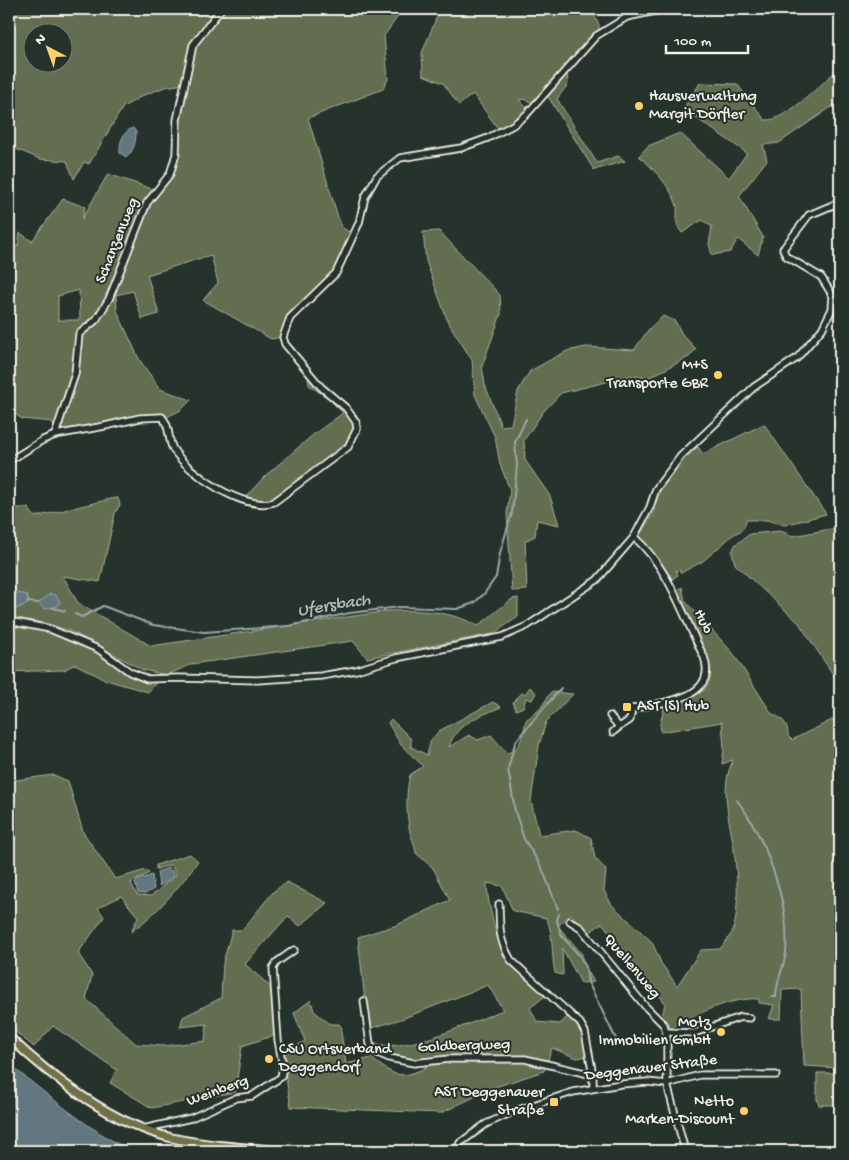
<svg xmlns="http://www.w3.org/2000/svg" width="849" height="1160" font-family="'Gochi Hand',sans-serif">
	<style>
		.green { fill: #626e50; stroke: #abb09c; fill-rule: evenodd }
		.water { fill: #627780; stroke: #9ca8aa }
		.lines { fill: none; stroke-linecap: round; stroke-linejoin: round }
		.stream { stroke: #9ca8aa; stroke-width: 2 }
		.minor-casing { stroke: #f4f1e8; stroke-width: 9 }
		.major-casing { stroke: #f4f1e8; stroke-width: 11 }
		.minor { stroke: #26332d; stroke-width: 5.5 }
		.major { stroke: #716f4a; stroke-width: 7 }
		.poi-dot { fill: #ffd166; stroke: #26332d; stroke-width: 2 }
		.labels { text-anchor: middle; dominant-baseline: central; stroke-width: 4; stroke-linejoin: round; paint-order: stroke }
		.poi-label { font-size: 16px; fill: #f4f1e8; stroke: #26332d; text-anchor: end }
		.street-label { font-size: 16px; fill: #f4f1e8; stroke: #26332d }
		.water-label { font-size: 18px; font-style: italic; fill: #b2bab9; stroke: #26332d }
	</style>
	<rect width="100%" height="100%" fill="#26332d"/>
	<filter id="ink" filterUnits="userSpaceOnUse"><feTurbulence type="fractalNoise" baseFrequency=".02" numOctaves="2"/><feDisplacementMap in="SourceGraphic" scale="10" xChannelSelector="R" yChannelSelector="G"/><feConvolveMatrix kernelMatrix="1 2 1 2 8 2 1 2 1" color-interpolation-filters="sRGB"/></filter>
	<g filter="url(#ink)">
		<!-- green -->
		<g class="green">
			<path d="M9 9H403L384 36 388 79 383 89 308 118 341 227 354 235 336 273 290 318 283 337 271 339 203 300 218 283 211 255 147 275 159 314 142 319 133 291 116 295 117 311 139 359 160 389 191 400 181 410 165 418 140 417 55 435 52 422 22 419 9 410V250L18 246 20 233 32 241 63 199 85 207 82 219 108 174 155 190 170 175 177 154 176 136 184 84 165 87 144 95 123 107 89 164 84 162 74 179 67 161 40 159 9 146ZM32 32H62V62H32ZM79 290 80 320H58V296Z"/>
			<polygon points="440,9 591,9 599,25 599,30 533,103 524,99 519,100 527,108 525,113 499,130 473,94 459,105 443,83 423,75 422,53"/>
			<path d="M840 67V101L779 143 763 145 767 160 739 196 763 237 758 255 738 239 730 252 712 255 709 244 712 227 702 220 682 233C672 220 680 216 676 203 670 186 652 167 639 156L648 146 680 133 729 178 747 153 683 109 700 83 737 84 765 120C786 122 824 81 840 67Z"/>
			<polygon points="567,73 568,84 557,99 597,163 618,156 625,161 594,170 547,95"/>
			<polygon points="439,231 500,295 501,314 482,366 485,385 501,426 511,425 518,391 530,371 567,351 586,347 634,350 649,329 663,316 675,321 682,334 696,349 689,357 648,378 631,376 561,393 543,412 524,440 525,460 550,496 559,525 537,520 535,536 525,541 527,590 512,591 507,513 510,490 500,464 495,437 475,395 472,360 448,322 426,261 423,232"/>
			<path d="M308 378C321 390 344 403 353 420 365 441 287 488 271 499L262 502 246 497 264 477 314 434 343 413 328 398 309 385Z"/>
			<path d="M764 424 826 514 785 525 767 520H746C745 528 742 531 734 534L703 561 681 573 679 569 676 571 678 575 672 579 658 558 638 538 655 510 650 507C659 480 673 461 698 447L703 454Z"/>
			<path d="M115 498H118L120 505 115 513 100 582 63 576 78 603 151 646 388 611C420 610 449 610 478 626L512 599 518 598V617L493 634 367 658 353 641 192 664 167 675 143 670 70 631 45 623 9 617V607L15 609 29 603 27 595 9 596V508H28L35 517Z"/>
			<polygon points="836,528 840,538 840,685 799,623 735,564 732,552 735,545 750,534 781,531 793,536"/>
			<path d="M682 587 685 601 733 653 772 714C784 719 788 724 788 736L792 740 840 716V1068L804 1066 801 989 782 990 781 1019H769L774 1005 759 1003V999C731 997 697 1014 672 1027L673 1031H670L662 1017 665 1003 602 923 588 934 571 914 558 926 582 954V961L594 982 581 983 562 948 563 975 555 973C551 955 554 932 546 918L513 911 502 886 487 883C486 897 499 951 508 962 519 975 533 979 545 996L530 1008 537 1022 560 1024 568 1016C582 1024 584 1040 588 1056L577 1058 552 1048 544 1071 495 1087 441 1113 291 1107 282 1055 305 1041 294 1013 311 1000 314 1011 330 1024H339L342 1028 341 1032 346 1064 371 1058C393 1075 400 1081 426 1067L427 1061 414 1062 373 1051 370 1044 376 1043C402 1055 475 1021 503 1010L488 985 404 1018 372 1028 365 1001 358 937 397 925 450 900 433 868 416 853C415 843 410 836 409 827 406 809 406 792 410 775L423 766 401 745 388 723 391 719 411 739V747L427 755 431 740 439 731 493 702 501 707C480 716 456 723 449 747L469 735 478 740 491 735 507 753C522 749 523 733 526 720L540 709 551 692 573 694 546 722 539 745 531 801 539 835 576 830 591 838 595 858 606 870 604 891 612 905 652 942 661 963 677 986 701 950 720 949C724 943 731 936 733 930 740 909 737 872 734 850 730 820 719 789 733 760L722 764 724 749 722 722 661 732 660 724 665 705C677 701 694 699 704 690 709 685 712 675 710 668 707 647 685 611 675 591Z"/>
			<path d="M9 623C39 628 67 636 94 650 115 661 133 678 156 683L148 692 106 680 75 664 64 670 9 672Z"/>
			<polygon points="530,687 536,693 532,700 526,698 523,707 516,710 513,702 522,693 525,694"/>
			<path d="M53 775 68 781 83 832 115 879 146 870 149 873 131 883 137 895 151 896 176 875 171 865 156 869V865L190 854 198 861C178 889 158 912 131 932L138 917 121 896 98 908 104 917 78 953 92 975 86 999 136 1044 164 1046 205 1041 207 1024 180 1027 183 1017 221 998 223 963 232 930H242L274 891 287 882 327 903 300 926 288 916 245 964 275 991 278 1034 242 1046 235 1092 152 1108 110 1083 117 1070 53 1026 34 1047 9 1027V781Z"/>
			<polygon points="817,1073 840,1073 840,1105 819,1105 817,1099"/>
		</g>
		<!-- water -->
		<g class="water">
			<path d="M133 128 136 132C136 142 134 151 126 157L120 153C119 143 123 131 133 128Z"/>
			<polygon points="18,593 27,595 29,603 15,609 9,607 9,596"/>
			<polygon points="50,594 56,595 60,602 58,606 44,609 39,603"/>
			<polygon points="168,868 173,872 173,876 166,882 159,886 157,872"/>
			<polygon points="152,875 154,889 145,894 138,893 135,883 138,880"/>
			<path d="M9 1064C48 1095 86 1128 131 1151H9Z"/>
		</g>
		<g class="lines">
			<!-- stream -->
			<g class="stream">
				<polyline points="27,602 39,603"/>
				<polyline points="53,608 65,611"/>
				<polyline points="75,614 82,617 103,606 153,625 204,632 289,626 350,613 400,607 457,609 474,603 484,594 496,577 500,553 512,513 517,466 515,442 526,419"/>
				<path d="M737 800C766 838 790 904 786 952 784 968 776 981 776 997H772"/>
				<polyline points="558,909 542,868 524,839 515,811 508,769 515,743 520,736 561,688"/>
				<polyline points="559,914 557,920 561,935 580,956 586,967 588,982 617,1041"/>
				<polyline points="639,1067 641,1078"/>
			</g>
			<defs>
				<g id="minor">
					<polyline points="55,435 75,374 79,334 96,320 109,299 147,203 170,174 176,154 177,120 193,45 221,9"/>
					<path d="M9 461 43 440 55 435 105 426 140 418 162 417C171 427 167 438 173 449 188 474 245 512 274 502L348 447 357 429 356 422 346 408 321 387 285 344 283 337 290 318 336 273 359 223 365 197 377 176 400 158 461 148 488 138 513 125 526 115 596 36 627 17 665 9"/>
					<polyline points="9,621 50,629 98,649 130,672 147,679 179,678 257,680 321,676 356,670 396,658 502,637 527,626 597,580 634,537 650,507 656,489 681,456 754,387 797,358 822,329 832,309 833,296 821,277 786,256 783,249 809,215 840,202"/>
					<polyline points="610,716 619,727 613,732"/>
					<path d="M619 727 630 720 632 709C661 702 719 700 704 657 683 616 670 569 634 537"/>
					<path d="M499 904C500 929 498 938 511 960L580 1023 585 1032 593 1075"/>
					<polyline points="570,921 581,928 645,1006 664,1025 667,1038 667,1084 685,1151"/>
					<polyline points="364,1001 370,1044 373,1051 389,1058 414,1063 449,1059 525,1059 593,1075 593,1088"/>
					<polyline points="666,1032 694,1033 741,1017 750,1018"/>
					<polyline points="143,1129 191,1118 236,1098 252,1096 281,1077 283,1067 278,1040 273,968 277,962 294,950"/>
					<polyline points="456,1151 460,1143 486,1124 515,1111 573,1092 621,1084 647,1082 667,1084 700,1075 776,1075"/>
				</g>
				<path id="major" d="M9 1037C52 1078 113 1124 172 1138 209 1146 248 1148 285 1151"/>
			</defs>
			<!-- minor casing -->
			<use href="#minor" class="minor-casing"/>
			<!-- major casing -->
			<use href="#major" class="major-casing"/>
			<!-- minor -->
			<use href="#minor" class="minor"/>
			<!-- major -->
			<use href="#major" class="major"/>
		</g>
	</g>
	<!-- markers -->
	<g class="poi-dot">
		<circle cx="639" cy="106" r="5"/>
		<circle cx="718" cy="375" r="5"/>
		<rect x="622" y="702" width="10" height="10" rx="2.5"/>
		<circle cx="721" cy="1032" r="5"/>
		<circle cx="269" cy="1059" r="5"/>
		<rect x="549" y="1097" width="10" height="10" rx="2.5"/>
		<circle cx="744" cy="1111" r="5"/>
	</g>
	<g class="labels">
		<!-- poi labels -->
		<g class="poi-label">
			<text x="649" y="97" text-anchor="start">Hausverwaltung<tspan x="649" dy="18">Margit Dörfler</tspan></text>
			<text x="708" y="366">M+S<tspan x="708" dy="18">Transporte GBR</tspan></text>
			<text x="637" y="707" text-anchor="start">AST (S) Hub</text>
			<text x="711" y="1023">Motz<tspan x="711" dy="18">Immobilien GmbH</tspan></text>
			<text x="279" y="1050" text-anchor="start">CSU Ortsverband<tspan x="279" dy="18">Deggendorf</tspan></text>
			<text x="544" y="1093">AST Deggenauer<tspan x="544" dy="18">Straße</tspan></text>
			<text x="734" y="1102">Netto<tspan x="734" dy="18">Marken-Discount</tspan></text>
		</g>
		<!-- street labels -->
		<g class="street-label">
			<text transform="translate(118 241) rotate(-68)">Schanzenweg</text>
			<text transform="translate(702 622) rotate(65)">Hub</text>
			<text transform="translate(631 967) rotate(50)">Quellenweg</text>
			<text transform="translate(464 1047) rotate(-2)">Goldbergweg</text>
			<text transform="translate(651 1069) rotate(-7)">Deggenauer Straße</text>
			<text transform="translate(218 1092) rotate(-20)">Weinberg</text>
		</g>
		<!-- water labels -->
		<g class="water-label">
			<text transform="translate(334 606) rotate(-9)">Ufersbach</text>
		</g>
	</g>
	<!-- margin -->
	<rect width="849" height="1160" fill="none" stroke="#26332d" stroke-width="30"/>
	<rect x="15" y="15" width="819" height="1130" fill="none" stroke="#f4f1e8" stroke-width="2" filter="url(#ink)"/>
	<!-- north arrow -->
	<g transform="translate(48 48) rotate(319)"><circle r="24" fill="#26332d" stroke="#787f78"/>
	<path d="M0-4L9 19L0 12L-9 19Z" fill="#ffd166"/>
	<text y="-8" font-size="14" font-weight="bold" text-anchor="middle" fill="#f4f1e8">N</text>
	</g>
	<!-- scale -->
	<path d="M666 45v8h82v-8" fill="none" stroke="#f4f1e8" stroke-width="2.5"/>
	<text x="674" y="45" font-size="15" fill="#f4f1e8" stroke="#26332d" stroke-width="4" paint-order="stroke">100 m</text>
</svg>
